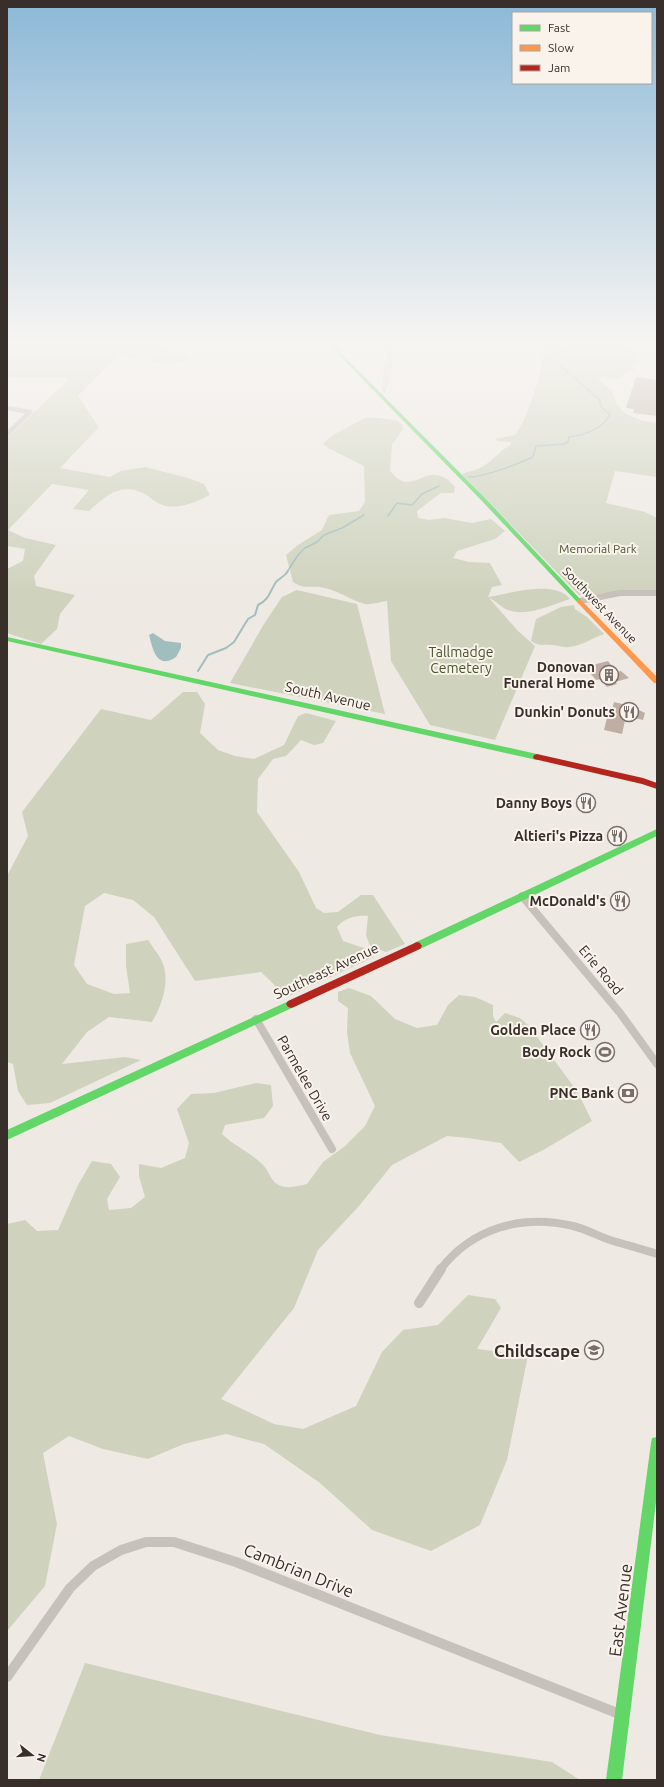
<svg xmlns="http://www.w3.org/2000/svg" width="664" height="1787" font-family="Ubuntu,sans-serif">
	<style>
		.green { fill: #cfd3be }
		.water { fill: #a0bebe }
		.lines { fill: none; stroke-linecap: round; stroke-linejoin: round }
		.stream-far1 { stroke: #a0bebe; stroke-width: 1.5 }
		.stream { stroke: #a0bebe; stroke-width: 2 }
		.building { fill: #c0aea5 }
		.street-far3 { stroke: #c7c1bc; stroke-width: 4.5 }
		.street-far2 { stroke: #c7c1bc; stroke-width: 6 }
		.street-far1 { stroke: #c7c1bc; stroke-width: 8 }
		.street { stroke: #c7c1bc; stroke-width: 10 }
		.fast { fill: #63d668; fill-rule: evenodd }
		.slow { fill: #ff974d; fill-rule: evenodd }
		.jam { fill: #b3261e; fill-rule: evenodd }
		.labels { text-anchor: middle; dominant-baseline: central; stroke-width: 4; stroke-linejoin: round; paint-order: stroke }
		.far-park-label { font-size: 12px; fill: #47552e; stroke: #f9f3eb }
		.far-street-label { font-size: 12px; fill: #382e2a; stroke: #f9f3eb }
		.park-label { font-size: 14px; fill: #47552e; stroke: #f9f3eb }
		.poi-label { font-size: 14px; font-weight: bold; fill: #382e2a; stroke: #f9f3eb; text-anchor: end }
		.street-label { font-size: 14px; fill: #382e2a; stroke: #f9f3eb }
		.near-poi-label { font-size: 17px; font-weight: bold; fill: #382e2a; stroke: #f9f3eb; text-anchor: end }
		.near-street-label { font-size: 17px; fill: #382e2a; stroke: #f9f3eb }
	</style>
	<rect width="100%" height="100%" fill="#eee9e3"/>
	<!-- green -->
	<g class="green">
		<path d="M7 340H149L168 350 182 353 190 359 169 364 118 355 78 396 99 427 60 468 110 477 121 471 145 467 188 478 204 484 210 495C196 502 176 511 160 504 155 502 150 497 145 494 120 482 107 495 89 511L73 509 89 490 52 484 8 530 25 538 56 545 34 576 36 586 75 595 60 614 57 629 41 644 7 633V569L23 561 25 549 7 546V438L69 379C48 375 27 380 7 376Z"/>
		<polygon points="383,340 392,340 390,352 392,359 392,371 385,393 382,391 384,366 387,360"/>
		<path d="M531 340H626L630 341 629 349 637 351 640 356 635 365 630 367 636 370 625 373 618 379 604 377 597 378 612 391 617 404 626 414 644 421 657 423V477L615 471 606 503 645 512 657 518V591L627 590 588 596 579 595 462 474C468 471 479 470 485 465 494 459 501 450 511 445V442L498 441 496 439 515 435C523 427 538 385 540 372 543 359 538 356 547 343Z"/>
		<path d="M366 417 396 420 402 424 403 429 392 445 390 471C412 498 423 465 445 478 449 480 452 484 455 487L454 493H441L417 511 418 518 429 520 444 518 472 523 491 519 505 531 495 539 457 551 453 558 469 562 490 563 502 585 492 587 488 597C509 594 554 579 570 599 551 605 528 617 508 610 502 608 496 601 489 598L518 631 535 646 495 740 430 725 391 661 387 601C380 602 371 605 365 604 350 600 336 589 320 587 309 586 303 589 293 582L286 555 298 545 322 530 329 515 359 511 365 502 364 466 328 448 323 444C329 435 356 424 366 417Z"/>
		<polygon points="297,590 357,604 385,714 230,683 264,624 282,597"/>
		<path d="M574 605 575 609 587 617 604 634C592 638 582 646 569 647 563 648 557 645 551 645 541 644 540 647 531 641L536 619 561 607Z"/>
		<path d="M183 692H197L205 704 200 733 218 750 235 756 254 759 284 745 298 716 306 713 336 721 323 743 314 745 301 740 286 756 273 759 258 779 257 812 299 872 316 908 324 913 338 912 361 895H373L405 944 386 952 370 946 366 935 368 916C355 915 345 918 337 927L343 941 370 950 374 957 287 997 261 972 195 981 154 917 133 900 104 893 85 906 74 965 87 984 114 994 130 993 126 966V944L148 940C153 948 162 958 164 967 169 985 161 1007 152 1022L109 1017 87 1032 62 1064 125 1057 141 1060 50 1103 27 1105 18 1091 13 1064 7 1062V876L28 836 22 812 101 709 151 720Z"/>
		<path d="M349 988 371 996 395 1019 417 1028 437 1025 448 1005 459 995 475 997 493 1005V1016L496 1022 505 1013 520 1018 529 1026 577 1091 592 1121 545 1149 519 1162 501 1143 468 1138 447 1136 392 1165 359 1206 318 1250 294 1308 221 1399 274 1424 303 1429 356 1406 382 1352 403 1330 438 1325 468 1295 495 1299 501 1308 477 1349 528 1355 507 1460 480 1525 431 1551 372 1530 320 1483 264 1444 226 1434 184 1444 148 1459 103 1449 69 1436 43 1453 57 1524 45 1586 7 1631V1224L25 1220 37 1231 58 1230 78 1185 92 1161 111 1164 120 1177 107 1199 109 1210 131 1208 145 1197 139 1176V1164L161 1168 185 1158 189 1143 177 1109 191 1094 214 1093 256 1083 271 1085 273 1106 264 1118 225 1125 222 1134C234 1146 250 1152 262 1164 268 1169 271 1181 277 1184 287 1190 297 1186 307 1184L323 1162 344 1147 365 1126 375 1106 350 1053 347 1032 348 1008 338 1001V992Z"/>
		<polygon points="85,1663 380,1735 552,1762 580,1780 39,1780"/>
	</g>
	<!-- water -->
	<path class="water" d="M153 633 165 641 181 643V648L176 657C157 670 153 650 149 635Z"/>
	<g class="lines">
		<!-- stream-far1 -->
		<g class="stream-far1">
			<path d="M469 477C484 477 518 464 533 457L536 446 564 444 568 442 569 437C584 435 602 429 610 415L600 405V400L549 356 550 354 559 353 562 349 554 340"/>
			<polyline points="388,516 397,503 412,505 422,494 439,486"/>
			<polyline points="287,572 298,555 305,548 317,542 324,535 342,528 364,515"/>
		</g>
		<!-- stream -->
		<path class="stream" d="M198 671 208 655 226 648 234 642 248 619 255 615 258 605C269 600 270 591 276 582 280 578 285 576 288 571"/>
	</g>
	<!-- building -->
	<g class="building">
		<polygon points="636,377 657,380 657,416 633,413 634,409 626,408"/>
		<polygon points="608,661 617,672 621,671 629,678 615,682 617,684 607,687 601,679 596,680 585,667"/>
		<polygon points="614,702 639,708 639,710 645,713 643,720 626,716 622,734 604,730 607,718 610,718"/>
	</g>
	<g class="lines">
		<!-- street-far3 -->
		<g class="street-far3">
			<polyline points="7,408 30,412"/>
			<polyline points="7,434 30,412"/>
		</g>
		<!-- street-far2 -->
		<polyline class="street-far2" points="580,601 620,593 657,593"/>
		<!-- street-far1 -->
		<g class="street-far1">
			<polyline points="522,896 620,1013 657,1064"/>
			<polyline points="256,1019 332,1149"/>
			<path d="M440 1270C472 1228 521 1214 573 1226 586 1229 598 1236 610 1240 626 1245 642 1249 657 1254"/>
		</g>
		<!-- street -->
		<g class="street">
			<polyline points="419,1303 441,1269"/>
			<polyline points="7,1677 70,1588 93,1566 121,1550 146,1542 174,1542 236,1562 622,1715"/>
		</g>
		<!-- fast -->
		<g class="fast">
			<polygon points="324,340 328,340 485,498 581,600 581,602 577,602 481,500"/>
			<polygon points="7,637 537,754 541,757 537,760 7,641"/>
			<polygon points="657,829 657,836 547,889 420,949 414,949 412,946 414,943"/>
			<polygon points="291,1000 294,1001 296,1004 294,1007 7,1140 7,1130"/>
			<polygon points="657,1437 657,1494 622,1780 606,1780 651,1443 652,1438"/>
		</g>
		<!-- slow -->
		<polygon class="slow" points="579,599 581,600 657,677 657,683 654,683 577,602 577,600"/>
		<!-- jam -->
		<g class="jam">
			<polygon points="537,754 643,778 657,783 657,789 642,784 534,759 533,757 534,755"/>
			<polygon points="417,942 420,943 422,946 420,949 294,1007 291,1008 288,1007 286,1004 288,1001"/>
		</g>
	</g>
	<!-- sky -->
	<linearGradient id="sky" x2="0" y2="1"><stop stop-color="#8bb8d7"/><stop offset="0.58" stop-color="#f7f5f2"/><stop offset="1" stop-color="#f7f5f2" stop-opacity="0"/></linearGradient>
	<rect width="664" height="590" fill="url(#sky)"/>
	<!-- icons -->
	<defs>
		<symbol id="building-ring" viewBox="-11 -11 22 22"><circle r="9.5" fill="#f9f3eb" stroke="#786f6b" stroke-width="1.5"/><path d="M-4-6H4V6H1V3H-1V6H-4ZM-2.5-4.3h1.7v1.8h-1.7ZM.8-4.3h1.7v1.8H.8ZM-2.5-1h1.7V.8h-1.7ZM.8-1h1.7V.8H.8Z" fill="#786f6b"/></symbol>
		<symbol id="restaurant-ring" viewBox="-11 -11 22 22"><circle r="9.5" fill="#f9f3eb" stroke="#786f6b" stroke-width="1.5"/><path d="M-5-6h1v4h1v-4h1v4h1v-4h1v5L-1.5 .5V6h-2V.5L-5-1ZM5-6V6H3V1.5H1.5Q1.5-4 5-6Z" fill="#786f6b"/></symbol>
		<symbol id="stadium-ring" viewBox="-11 -11 22 22"><circle r="9.5" fill="#f9f3eb" stroke="#786f6b" stroke-width="1.5"/><path d="M0-5a6.5 5 0 1 0 0 10a6.5 5 0 1 0 0-10ZM-3.5-1.8h7v3.6h-7Z" fill="#786f6b"/></symbol>
		<symbol id="bank-ring" viewBox="-11 -11 22 22"><circle r="9.5" fill="#f9f3eb" stroke="#786f6b" stroke-width="1.5"/><path d="M-6-4H6V4H-6ZM0-2.3a2.3 2.3 0 1 0 0 4.6a2.3 2.3 0 1 0 0-4.6Z" fill="#786f6b"/></symbol>
		<symbol id="school-ring" viewBox="-11 -11 22 22"><circle r="9.5" fill="#f9f3eb" stroke="#786f6b" stroke-width="1.5"/><path d="M0-5L7-2L0 1L-7-2ZM-4 1L0 2.5L4 1V4Q0 6-4 4Z" fill="#786f6b"/></symbol>
	</defs>
	<g fill-rule="evenodd">
		<use href="#building-ring" x="598" y="664" width="22" height="22"/>
		<use href="#restaurant-ring" x="618" y="701" width="22" height="22"/>
		<use href="#restaurant-ring" x="575" y="792" width="22" height="22"/>
		<use href="#restaurant-ring" x="606" y="825" width="22" height="22"/>
		<use href="#restaurant-ring" x="609" y="890" width="22" height="22"/>
		<use href="#restaurant-ring" x="579" y="1019" width="22" height="22"/>
		<use href="#stadium-ring" x="594" y="1041" width="22" height="22"/>
		<use href="#bank-ring" x="617" y="1082" width="22" height="22"/>
		<use href="#school-ring" x="583" y="1339" width="22" height="22"/>
	</g>
	<g class="labels">
		<!-- far-park labels -->
		<g class="far-park-label">
			<text x="598" y="548">Memorial Park</text>
		</g>
		<!-- far-street labels -->
		<g class="far-street-label">
			<text transform="translate(600 605) rotate(46)">Southwest Avenue</text>
		</g>
		<!-- park labels -->
		<g class="park-label">
			<text x="461" y="652">Tallmadge<tspan x="461" dy="16">Cemetery</tspan></text>
		</g>
		<!-- poi labels -->
		<g class="poi-label">
			<text x="595" y="667">Donovan<tspan x="595" dy="16">Funeral Home</tspan></text>
			<text x="615" y="712">Dunkin' Donuts</text>
			<text x="572" y="803">Danny Boys</text>
			<text x="603" y="836">Altieri's Pizza</text>
			<text x="606" y="901">McDonald's</text>
			<text x="576" y="1030">Golden Place</text>
			<text x="591" y="1052">Body Rock</text>
			<text x="614" y="1093">PNC Bank</text>
		</g>
		<!-- street labels -->
		<g class="street-label">
			<text transform="translate(328 696) rotate(13)">South Avenue</text>
			<text transform="translate(601 970) rotate(50)">Erie Road</text>
			<text transform="translate(326 971) rotate(-25)">Southeast Avenue</text>
			<text transform="translate(305 1078) rotate(60)">Parmelee Drive</text>
		</g>
		<!-- near-poi labels -->
		<g class="near-poi-label">
			<text x="580" y="1350">Childscape</text>
		</g>
		<!-- near-street labels -->
		<g class="near-street-label">
			<text transform="translate(299 1570) rotate(22)">Cambrian Drive</text>
			<text transform="translate(620 1610) rotate(-83)">East Avenue</text>
		</g>
	</g>
	<!-- border -->
	<rect width="664" height="1787" fill="none" stroke="#382e2a" stroke-width="16"/>
	<!-- legend -->
	<rect x="512" y="12" width="140" height="72" fill="#f9f3eb" stroke="#aca49e"/>
	<rect x="520" y="25" width="20" height="6" fill="#63d668" stroke="#aca49e"/>
	<text x="548" y="32" font-size="12" fill="#382e2a">Fast</text>
	<rect x="520" y="45" width="20" height="6" fill="#ff974d" stroke="#aca49e"/>
	<text x="548" y="52" font-size="12" fill="#382e2a">Slow</text>
	<rect x="520" y="65" width="20" height="6" fill="#b3261e" stroke="#aca49e"/>
	<text x="548" y="72" font-size="12" fill="#382e2a">Jam</text>
	<!-- north arrow -->
	<g transform="translate(32 1755) rotate(107)" stroke="#f9f3eb" stroke-width="3" paint-order="stroke">
	<path d="M0-3L7 15L0 10L-7 15Z" fill="#382e2a"/>
	<text y="-6" font-size="11" font-weight="bold" text-anchor="middle" fill="#382e2a">N</text>
	</g>
</svg>
